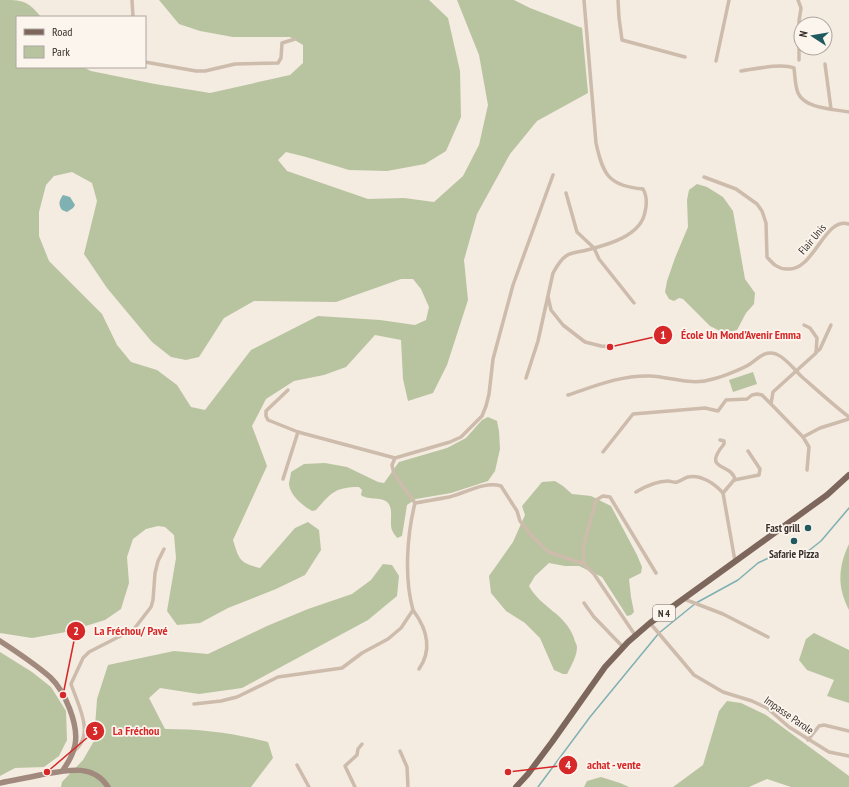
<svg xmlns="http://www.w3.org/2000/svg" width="849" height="787" font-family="'PT Sans Narrow',sans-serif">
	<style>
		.green { fill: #b8c4a0; fill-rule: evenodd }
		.water { fill: #7fb0b2 }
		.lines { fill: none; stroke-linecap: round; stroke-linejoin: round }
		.stream { stroke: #7fb0b2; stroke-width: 1.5 }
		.street { stroke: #cdbbac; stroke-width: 3.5 }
		.secondary { stroke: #a18a7d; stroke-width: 5.5 }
		.primary { stroke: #7d675c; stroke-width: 6 }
		.poi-dot { fill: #1f5a5e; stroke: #fbf5ee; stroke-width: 1.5 }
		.labels { text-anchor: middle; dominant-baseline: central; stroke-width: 3.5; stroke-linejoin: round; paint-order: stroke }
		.shield { fill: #fbf5ee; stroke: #756b66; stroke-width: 1 }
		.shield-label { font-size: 10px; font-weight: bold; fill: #3b302b }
		.street-label { font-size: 11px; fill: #3b302b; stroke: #fbf5ee }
		.poi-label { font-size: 11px; font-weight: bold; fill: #3b302b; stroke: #fbf5ee; text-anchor: end }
		.leader { fill: none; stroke: #d62828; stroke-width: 1.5 }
		.callout-dot { fill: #d62828; stroke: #fbf5ee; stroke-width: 1.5 }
		.mark-label { font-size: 12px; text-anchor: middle; font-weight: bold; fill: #fff }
		.callout-label { font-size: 12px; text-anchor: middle; font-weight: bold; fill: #d62828; stroke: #fbf5ee; stroke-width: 3.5; stroke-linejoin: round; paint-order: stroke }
	</style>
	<rect width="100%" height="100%" fill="#f4ebe1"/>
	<!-- green -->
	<g class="green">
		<path d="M0 0C23 0 27 0 41 17H17V67H83L91 71 155 84 210 93 290 75 303 63V45L290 37H233L200 31 179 24 159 0H429L448 18 460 71 461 117 446 151 425 164 387 171 349 170 306 157 286 152 278 160 287 171 368 199 404 198 434 202 463 176 479 145 488 105 479 55 457 0H514L530 8 582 28 588 93 537 121 510 154 477 214 464 260 468 300 447 365 433 393 408 401 403 379 401 340 375 335 346 367 324 375 294 381 266 399 252 426 267 466 233 540C239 559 239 563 260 568L295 528 308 522 319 530 321 550 305 575 276 589 228 608 200 623 177 625 167 611 176 558 174 535 165 527 158 526 146 529 133 539 127 557 129 583 121 609 105 620 66 632 32 638 0 633ZM72 172 92 183 97 201 84 254 107 288 152 342 171 357 186 360 199 357 224 318 254 301 336 302 401 279H413L421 289 429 307 426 320 415 325 380 320 318 316 251 350 205 410 191 407 177 385 157 370 131 362 117 345 102 314 49 261 39 236V212L46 185 54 176Z"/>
		<polygon points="697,184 707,187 723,197 733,211 745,279 755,293 754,304 746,313 737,330 724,333 710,326 683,299 679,298 674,301 669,299 665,292 667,281 675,258 688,227 687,200 689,190"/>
		<polygon points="753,372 757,384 733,392 729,380"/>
		<path d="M488 417 497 421 499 431 500 449 495 471 488 481 451 493 416 499 407 505 402 536 397 538C396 536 393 533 392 530 389 522 394 510 388 503 383 496 368 501 361 495L362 490 359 487C335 487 331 493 316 510L312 511C302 505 291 496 289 485 289 481 291 475 291 472L304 464 325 463 347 467 378 482 384 483 399 462 447 448 466 438 482 420Z"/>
		<path d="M555 481 563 486 572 494 591 496 611 506 637 555 642 567 641 573 629 579 631 597 634 612 631 615 627 616 602 577 579 566H565L549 563 535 576 529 586C541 608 565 613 574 638 574 641 577 644 577 647 577 656 571 666 567 674H563L554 670 540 638 525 623 506 611 491 593 489 576 513 542 525 515 522 506 542 482Z"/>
		<path d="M849 544V610C837 587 838 567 849 544Z"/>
		<path d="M383 564 392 565 399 576 397 596 368 620 242 688 199 694 160 688 149 698 165 729C201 729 233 733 268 742L273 758 251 787H61L62 782 83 760 94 741 97 699 108 665 174 651 208 654 267 626 308 609 352 594 371 580Z"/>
		<polygon points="814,633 849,650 849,703 827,696 834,680 807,670 799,660 806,639"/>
		<polygon points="0,652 32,672 51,687 66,711 67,740 59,756 44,767 15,768 0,776"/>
		<polygon points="727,701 741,703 766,715 849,776 849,787 791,787 767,779 749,787 673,787 703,765 719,711"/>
		<polygon points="601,777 620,783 629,787 584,787 587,781"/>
	</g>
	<!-- water -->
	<path class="water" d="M63 195 70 197 75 205 73 208 67 212 62 210C58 204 59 201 63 195Z"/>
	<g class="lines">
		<!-- stream -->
		<polyline class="stream" points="538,787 590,717 659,633 696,603 738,580 758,563 783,551 798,553 807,552 821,541 849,508"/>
		<!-- street -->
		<g class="street">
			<polyline points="132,0 133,17"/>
			<polyline points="618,0 619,18 622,40 685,57"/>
			<polyline points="798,0 801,8 799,21 799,60"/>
			<polyline points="716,61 729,0"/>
			<polyline points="145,62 196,71 205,71 235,64 278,63 281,58 282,43 295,39"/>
			<polyline points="825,64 831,109"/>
			<path d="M741 71C755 69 781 63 794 68 795 76 795 86 798 93 805 109 834 109 849 112"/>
			<path d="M704 177 736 189 757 204 762 211 766 223 767 257C773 264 778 269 787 269 814 272 824 216 849 224"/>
			<polyline points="566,193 577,232 594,248 599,259 634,303"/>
			<polyline points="548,297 551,310 563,325 585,342 601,346 611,347"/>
			<polyline points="804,325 810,328 817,338 816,353 773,392 771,404 803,437 809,447 807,470"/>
			<polyline points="816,352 820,349 831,325"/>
			<path d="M526 378 538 341 553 273C557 266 560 260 566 256 572 252 580 252 587 250 607 245 641 236 645 212 647 204 647 196 643 189 609 186 603 175 596 143L584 0"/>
			<polyline points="288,390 266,411 266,416 268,420 298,432 395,458"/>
			<path d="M568 395C595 386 621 375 650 376 671 377 692 386 713 379 722 377 742 369 750 364 758 359 764 350 776 354 786 358 793 368 801 376 817 390 832 404 849 417"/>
			<polyline points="803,437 820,428 849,419"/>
			<path d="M720 440 724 441V444C701 472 732 462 735 480"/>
			<polyline points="603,452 633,414 705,408 718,411 726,400 747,399 752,395 757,394 762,395 771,404"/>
			<polyline points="283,479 298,432"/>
			<path d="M636 492C646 486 656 481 668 481 671 481 674 483 677 482 681 481 684 478 688 477 701 474 715 484 723 493"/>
			<path d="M415 503C427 501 438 499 449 497 466 493 484 481 501 486L517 511 520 521 531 535 543 547 549 552 584 564"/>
			<polyline points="735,561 723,493 734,480 759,475 760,469 748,451"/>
			<polyline points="684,599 723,614 768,637"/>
			<polyline points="584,603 594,617 623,647"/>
			<path d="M413 610C427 629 433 649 419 669"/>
			<polyline points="650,623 694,675 723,692 752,701 767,708 789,727 829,752 849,756"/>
			<polyline points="635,635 594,574 584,564 583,548 596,500 603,496 610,497 656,573"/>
			<path d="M194 704 221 701 237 697 278 677 342 668 362 653 388 639 401 628 413 610C404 578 407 535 415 503L394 474 392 465 395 458 450 442 461 437 482 416 486 406 489 394 493 359 513 285 553 175"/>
			<polyline points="808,740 819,726 824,725 849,731"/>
			<polyline points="400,751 407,767 408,787"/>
			<path d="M73 752C96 735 78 705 71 684L83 658 89 652 134 629 151 607 153 600 155 573 158 561 164 549"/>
			<polyline points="297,765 309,787"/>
			<polyline points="355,787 345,766 357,755 358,749 362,744"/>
		</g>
		<!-- secondary -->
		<g class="secondary">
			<path d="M0 641C17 652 35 664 50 677 65 691 79 725 75 745 73 754 68 763 63 770"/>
			<path d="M0 783C13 780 27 778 40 775 63 771 93 762 108 787"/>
		</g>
		<!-- primary -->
		<polyline class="primary" points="516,787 528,774 552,742 605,667 628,642 650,623 827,495 849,475"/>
	</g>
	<!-- markers -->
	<g class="poi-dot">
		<circle cx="808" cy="528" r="4"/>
		<circle cx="794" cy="541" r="4"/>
	</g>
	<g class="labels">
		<!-- shield labels -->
		<rect class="shield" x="653" y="605" width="22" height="16" rx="3"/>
		<g class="shield-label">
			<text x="664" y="613">N 4</text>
		</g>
		<!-- street labels -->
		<g class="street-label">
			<text transform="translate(812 239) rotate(-50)">Flair Unis</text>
			<text transform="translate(789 715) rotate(35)">Impasse Parole</text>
		</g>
		<!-- poi labels -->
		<g class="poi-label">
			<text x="800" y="528">Fast grill</text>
			<text x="794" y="554" text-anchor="middle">Safarie Pizza</text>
		</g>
	</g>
	<!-- callouts -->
	<path class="leader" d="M610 347L663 335M63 695L76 631M47 772L95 731M508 772L568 765"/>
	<g class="callout-dot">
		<circle cx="610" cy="347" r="4"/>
		<circle cx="63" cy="695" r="4"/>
		<circle cx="47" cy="772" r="4"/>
		<circle cx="508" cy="772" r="4"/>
		<circle cx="663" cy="335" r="10"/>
		<circle cx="76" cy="631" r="10"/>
		<circle cx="95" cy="731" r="10"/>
		<circle cx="568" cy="765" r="10"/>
	</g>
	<g class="mark-label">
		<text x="663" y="339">1</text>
		<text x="76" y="635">2</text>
		<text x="95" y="735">3</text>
		<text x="568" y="769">4</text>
	</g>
	<g class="callout-label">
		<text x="741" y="339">École Un Mond'Avenir Emma</text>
		<text x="131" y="635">La Fréchou/ Pavé</text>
		<text x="136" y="735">La Fréchou</text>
		<text x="614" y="769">achat - vente</text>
	</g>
	<!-- legend -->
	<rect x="16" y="16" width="130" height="52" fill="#fbf5ee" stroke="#aea6a0"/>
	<rect x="24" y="29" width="20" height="6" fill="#7d675c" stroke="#aea6a0"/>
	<text x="52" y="36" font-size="12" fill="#3b302b">Road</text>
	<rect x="24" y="46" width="20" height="12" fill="#b8c4a0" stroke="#aea6a0"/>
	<text x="52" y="56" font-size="12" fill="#3b302b">Park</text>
	<!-- north arrow -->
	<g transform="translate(813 36) rotate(282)"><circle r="19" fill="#fbf5ee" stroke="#aea6a0"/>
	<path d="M0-3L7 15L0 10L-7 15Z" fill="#1f5a5e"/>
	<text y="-6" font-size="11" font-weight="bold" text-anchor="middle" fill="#3b302b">N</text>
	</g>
</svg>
